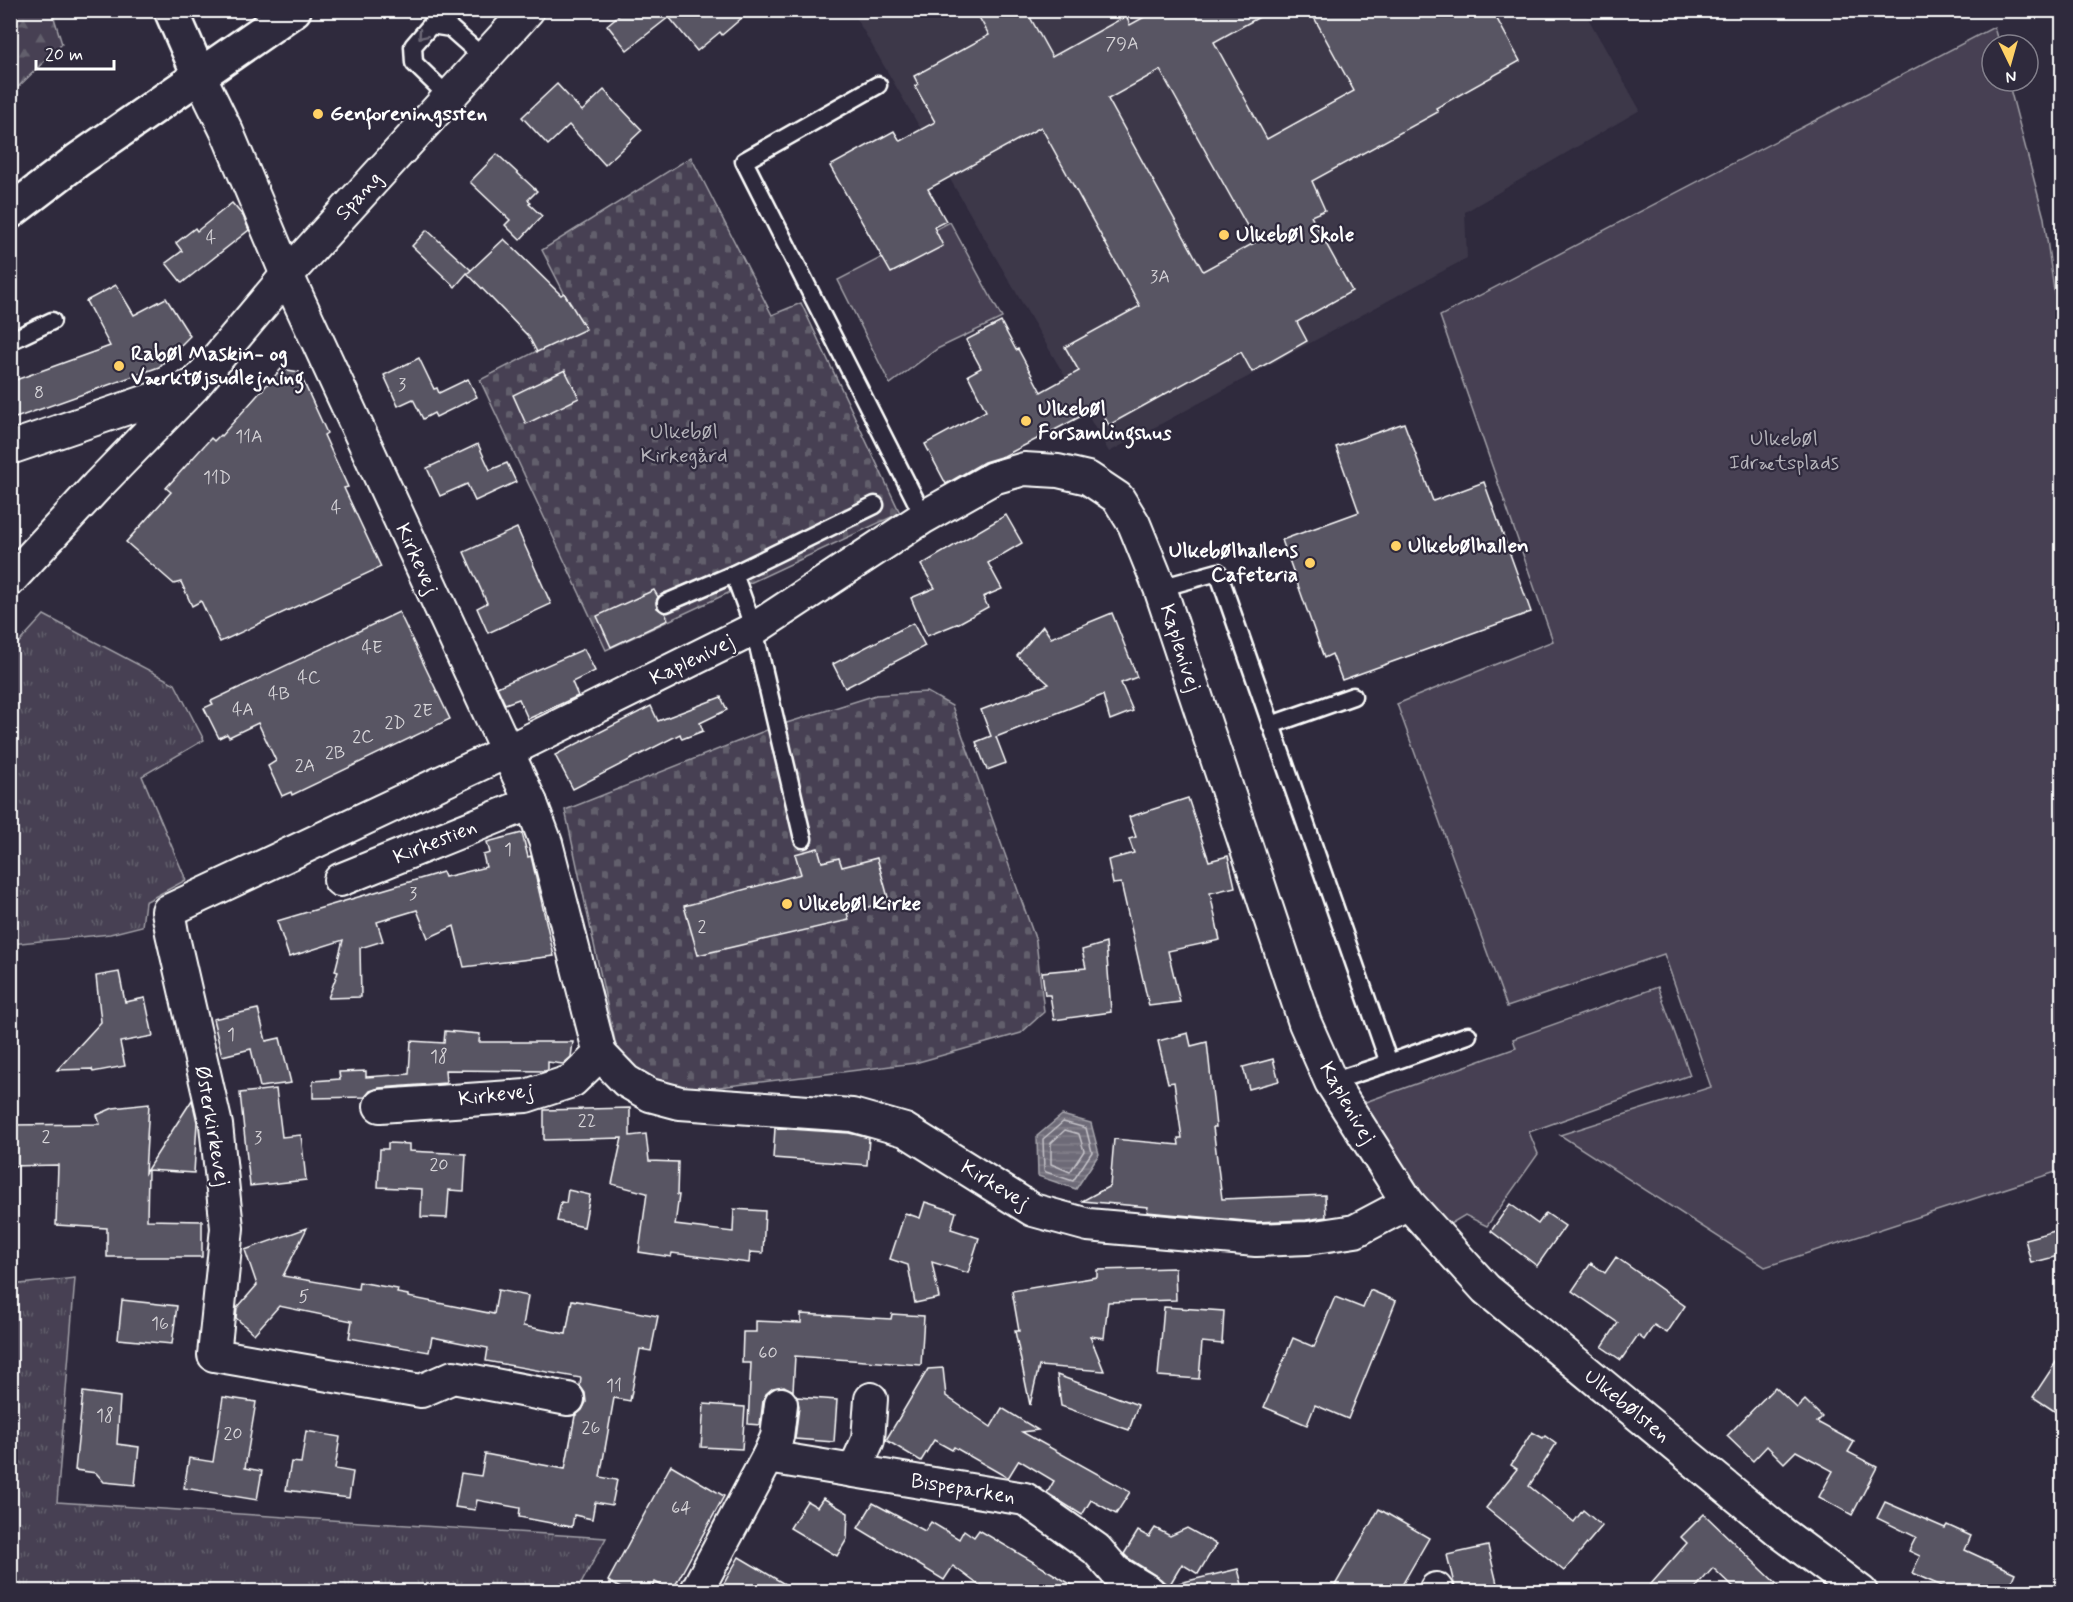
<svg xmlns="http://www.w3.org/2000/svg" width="2073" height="1602" font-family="Mynerve,sans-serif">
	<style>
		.built { fill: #3c3749 }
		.grass { fill: url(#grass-tufts); stroke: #a2a0a8; stroke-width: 1.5 }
		.forest { fill: url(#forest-firs); stroke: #a2a0a8; stroke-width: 1.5 }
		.cemetery { fill: url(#cemetery-stones); stroke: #a2a0a8; stroke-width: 1.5 }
		.park { fill: #464152; stroke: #a2a0a8; stroke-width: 1.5 }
		.water { fill: url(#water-rules); stroke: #a7a6ad; stroke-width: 1.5 }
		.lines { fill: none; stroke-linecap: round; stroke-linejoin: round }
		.shore { stroke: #c5c3c9; stroke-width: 1.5 }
		.building { fill: #595564; stroke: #fff; stroke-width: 1.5; fill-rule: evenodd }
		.lane-casing { stroke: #fff; stroke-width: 21 }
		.street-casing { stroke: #fff; stroke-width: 36 }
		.secondary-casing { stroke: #fff; stroke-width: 38 }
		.lane { stroke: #2f2a3d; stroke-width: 16 }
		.street { stroke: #2f2a3d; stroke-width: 32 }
		.secondary { stroke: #2f2a3d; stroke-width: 33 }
		.oneway { stroke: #6d6a77 }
		.poi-dot { fill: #ffd166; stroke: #2f2a3d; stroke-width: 2 }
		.labels { text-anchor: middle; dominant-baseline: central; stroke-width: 4.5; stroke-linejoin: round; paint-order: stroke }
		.number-label { font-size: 18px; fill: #d6d4d8 }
		.poi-label { font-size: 21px; font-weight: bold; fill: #fff; stroke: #2f2a3d; text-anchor: start }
		.street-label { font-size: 21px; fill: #fff; stroke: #2f2a3d }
		.park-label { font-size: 21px; fill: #b5b3ba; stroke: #2f2a3d }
	</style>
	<defs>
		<pattern id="grass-tufts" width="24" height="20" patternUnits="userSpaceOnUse" patternTransform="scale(1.5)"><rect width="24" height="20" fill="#464152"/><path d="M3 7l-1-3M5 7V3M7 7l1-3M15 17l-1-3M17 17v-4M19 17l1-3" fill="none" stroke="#625e6c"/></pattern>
		<pattern id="forest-firs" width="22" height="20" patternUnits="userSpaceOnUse" patternTransform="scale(1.5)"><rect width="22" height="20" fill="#464152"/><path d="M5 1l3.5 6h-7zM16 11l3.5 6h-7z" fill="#625e6c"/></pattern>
		<pattern id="cemetery-stones" width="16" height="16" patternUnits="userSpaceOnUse" patternTransform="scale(1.5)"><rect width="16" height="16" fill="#464152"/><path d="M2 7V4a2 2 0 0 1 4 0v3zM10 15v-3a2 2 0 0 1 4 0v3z" fill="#625e6c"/></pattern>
		<pattern id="water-rules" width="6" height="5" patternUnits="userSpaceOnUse" patternTransform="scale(1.5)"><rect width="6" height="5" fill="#6d6a77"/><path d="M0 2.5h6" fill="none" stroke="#83808b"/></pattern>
	</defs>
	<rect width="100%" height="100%" fill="#2f2a3d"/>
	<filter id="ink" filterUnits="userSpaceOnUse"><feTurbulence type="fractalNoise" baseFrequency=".0167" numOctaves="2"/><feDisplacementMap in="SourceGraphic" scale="12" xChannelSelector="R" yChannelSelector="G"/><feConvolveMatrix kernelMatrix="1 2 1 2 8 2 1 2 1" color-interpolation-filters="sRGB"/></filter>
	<g filter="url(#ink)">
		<!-- built -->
		<polygon class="built" points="852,11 1584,11 1640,110 1465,212 1467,258 1109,452"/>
		<!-- grass -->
		<g class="grass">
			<polygon points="44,615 175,684 204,740 142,776 186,880 145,902 142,926 110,934 11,944 11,651"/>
			<polygon points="75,1278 57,1502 606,1538 577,1591 11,1591 11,1285"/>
		</g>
		<!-- forest -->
		<polygon class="forest" points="11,10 52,11 62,44 11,94"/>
		<!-- cemetery -->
		<g class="cemetery">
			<polygon points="691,157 772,315 801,303 900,513 606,650 480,380 582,328 542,250"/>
			<polygon points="927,692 952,706 1036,941 1044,1012 1021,1033 915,1063 687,1091 656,1083 630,1068 616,1046 565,810 777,726 876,695"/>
		</g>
		<!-- park -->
		<g class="park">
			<polygon points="1994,27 1999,45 1992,45 1992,81 2008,81 2044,218 2062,348 2062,1170 1765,1267 1560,1135 1711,1087 1664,954 1507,1007 1397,704 1553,641 1440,316"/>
			<polygon points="950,222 1002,318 937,349 890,384 838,280"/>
			<polygon points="1658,987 1690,1075 1529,1132 1538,1154 1487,1226 1465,1215 1445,1227 1417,1195 1360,1104 1516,1048 1513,1039"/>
		</g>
		<!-- water -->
		<polygon class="water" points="1062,1115 1091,1123 1099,1154 1076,1189 1038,1176 1037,1136"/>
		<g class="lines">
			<!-- shore -->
			<g class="shore">
				<polygon points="1063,1122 1086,1128 1092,1152 1073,1181 1046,1172 1044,1170 1043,1139"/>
				<polygon points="1065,1130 1079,1134 1084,1151 1070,1172 1051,1164 1051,1143"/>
			</g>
		</g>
		<!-- building -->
		<g class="building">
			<polygon points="625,10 751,10 722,35 720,32 697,51 669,17 627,50 607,25"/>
			<path d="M975 10H1026L1052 57 1126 16 1130 25 1157 10H1272L1214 42 1267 139 1354 91 1310 10H1492L1520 61 1436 108 1438 112 1312 181 1325 210 1311 216 1352 291 1297 322 1307 341 1252 372 1241 352 1109 425 1099 407 1004 456 984 462 946 484 925 444 986 411 968 375 981 368 966 340 1001 322 1016 350 1018 349 1041 392 1079 371 1065 347 1140 306 1041 127 928 189 946 221 934 227 943 246 891 273 830 166 894 131 900 141 935 122 915 86 918 84 914 76 989 35ZM1160 70 1256 242 1203 271 1108 99Z"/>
			<polygon points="557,84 582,111 604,90 642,130 605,165 569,125 548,145 522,117"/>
			<polygon points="497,154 537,191 528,200 531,202 529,204 542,216 520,240 505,225 510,220 470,182"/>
			<polygon points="232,203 243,216 249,230 182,283 166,263 182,251 176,243 195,228 197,231"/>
			<polygon points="427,230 471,270 468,273 504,239 561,295 564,293 586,329 537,352 529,337 467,273 455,287 412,246"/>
			<polygon points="116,285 134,315 166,298 190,336 159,367 10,420 10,382 110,346 86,301"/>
			<polygon points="419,358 434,389 437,388 439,393 468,379 477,397 436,417 434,413 423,419 413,399 398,406 384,375"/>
			<polygon points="281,369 299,372 327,433 324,435 348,487 344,488 381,567 220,642 201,601 192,606 181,582 174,584 126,542 171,492 166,488 211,438 214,441 220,435 221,436"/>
			<polygon points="565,370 579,398 526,424 513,395"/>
			<polygon points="1404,423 1433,501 1484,482 1531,612 1342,680 1332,654 1324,658 1282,540 1359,512 1336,447"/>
			<polygon points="478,444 490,470 507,463 516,482 475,501 467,484 440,496 427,468"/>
			<polygon points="1006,515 1022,543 988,563 1002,589 983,597 988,607 959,623 927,636 911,598 935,588 921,565"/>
			<polygon points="517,528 551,604 488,633 477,608 487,603 464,552"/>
			<polygon points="654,590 658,597 656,602 657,608 665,613 668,620 611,647 597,616"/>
			<polygon points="399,612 450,719 292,795 291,792 282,796 268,766 276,761 258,723 229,737 227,734 219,738 204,708 213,704 211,701"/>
			<polygon points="1112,613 1137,677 1121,683 1133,711 1110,720 1103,695 996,737 1006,763 987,770 976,742 991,736 981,710 1049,684 1017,656 1043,626 1051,638"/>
			<polygon points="913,623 925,646 845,688 833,664"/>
			<polygon points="584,649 595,671 572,682 578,696 528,719 519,699 505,704 497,687"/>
			<polygon points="721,697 727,710 700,723 703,731 682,739 680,734 573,789 555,755 651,706 658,721"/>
			<polygon points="1188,798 1209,861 1228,856 1235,887 1210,893 1220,940 1168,951 1180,1002 1149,1006 1121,883 1113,884 1108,860 1134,853 1129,839 1136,837 1129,817"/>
			<polygon points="522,833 528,857 531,856 554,956 464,967 454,926 428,938 417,910 377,922 383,941 360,948 361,997 328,998 338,972 335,971 343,940 289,957 277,921 443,872 445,877 486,867 483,855 490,853 487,842"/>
			<polygon points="818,848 822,862 839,858 842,867 877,858 889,901 847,913 849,920 698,955 684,906 801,874 795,854"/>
			<polygon points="1106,943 1111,1012 1054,1020 1050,995 1045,995 1042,972 1086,968 1082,950"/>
			<polygon points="119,972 125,1002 145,998 153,1036 120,1042 125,1066 93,1072 92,1069 57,1070 101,1022 96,976"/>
			<polygon points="258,1009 266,1041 280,1038 291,1083 260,1087 251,1049 222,1056 213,1019"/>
			<polygon points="445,1031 480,1034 479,1042 573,1042 571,1057 563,1064 548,1062 548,1070 545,1071 445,1070 446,1083 379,1088 370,1091 365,1097 313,1098 313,1081 340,1079 339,1072 366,1071 366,1077 409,1074 411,1041 444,1043"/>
			<polygon points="1188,1033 1191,1046 1207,1042 1216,1127 1213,1127 1222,1199 1325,1195 1326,1217 1306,1220 1256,1222 1147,1212 1148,1207 1082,1201 1110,1186 1114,1139 1179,1145 1178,1138 1182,1138 1174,1082 1168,1083 1158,1041"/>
			<polygon points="1273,1059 1279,1081 1249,1089 1243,1067"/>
			<polygon points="276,1089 282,1137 301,1135 306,1180 250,1186 240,1093"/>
			<polygon points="192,1100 197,1122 194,1173 148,1170 147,1220 202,1221 202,1257 107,1257 107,1228 56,1225 58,1165 10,1166 10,1125 100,1124 97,1115 113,1108 149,1104 145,1173"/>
			<polygon points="630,1108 630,1136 646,1134 649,1161 678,1162 677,1195 679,1195 675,1225 733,1232 734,1209 765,1211 763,1253 750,1252 749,1263 672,1253 671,1257 639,1252 647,1193 612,1184 622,1138 544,1140 544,1110"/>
			<polygon points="775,1128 849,1133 869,1138 867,1165 773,1158"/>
			<polygon points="388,1143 409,1144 409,1151 466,1154 464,1191 449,1190 447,1218 421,1217 422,1189 378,1187 380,1149 388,1149"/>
			<polygon points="568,1190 590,1195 584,1227 557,1221 561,1202 566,1203"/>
			<polygon points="925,1202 956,1212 951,1229 979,1238 968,1273 932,1262 939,1298 915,1303 908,1265 890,1259 905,1213 920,1218"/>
			<polygon points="1510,1204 1538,1224 1546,1213 1565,1226 1537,1266 1491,1231"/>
			<polygon points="307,1228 283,1276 358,1289 359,1282 398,1289 397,1293 408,1295 408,1297 494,1314 498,1290 528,1296 523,1326 566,1334 572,1300 658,1316 651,1351 640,1349 630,1401 614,1398 600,1477 617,1480 612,1505 595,1502 592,1519 574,1515 572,1527 519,1517 520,1508 477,1500 475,1510 455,1507 461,1473 481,1476 485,1454 565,1469 575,1416 582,1410 586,1402 585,1393 580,1386 581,1378 486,1361 488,1348 432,1337 429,1352 349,1338 352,1321 279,1306 254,1334 236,1318 237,1308 257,1285 245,1250"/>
			<polygon points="2062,1229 2062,1255 2031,1263 2025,1239"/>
			<polygon points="1616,1257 1685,1306 1667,1333 1654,1325 1644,1340 1638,1335 1621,1360 1602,1347 1618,1323 1572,1291 1591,1263 1605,1273"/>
			<polygon points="1175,1268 1176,1300 1108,1302 1104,1338 1090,1336 1104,1371 1039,1366 1030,1405 1015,1331 1019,1331 1012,1291 1097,1277 1097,1270"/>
			<polygon points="1370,1290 1396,1301 1348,1419 1315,1405 1307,1425 1264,1407 1293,1338 1314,1347 1335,1297 1363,1308"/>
			<polygon points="122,1300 177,1306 172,1344 118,1339"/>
			<polygon points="1164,1307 1224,1311 1222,1344 1202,1342 1199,1379 1158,1376"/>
			<polygon points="801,1314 891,1319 892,1314 924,1316 921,1365 795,1356 793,1391 784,1386 773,1388 766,1394 763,1401 760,1425 748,1424 751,1363 742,1363 743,1332 756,1332 756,1321 801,1323"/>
			<polygon points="2062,1353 2062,1416 2033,1397"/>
			<polygon points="943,1368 946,1396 991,1427 1002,1408 1038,1430 1022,1432 1130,1492 1116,1514 1091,1500 1082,1515 1047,1493 1054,1481 1019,1460 1008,1478 954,1447 952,1450 934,1440 921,1461 886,1440 928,1369"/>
			<polygon points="1057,1375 1138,1405 1129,1430 1061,1406"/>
			<polygon points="1775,1387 1797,1408 1805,1400 1822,1417 1817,1422 1854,1442 1848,1452 1877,1467 1852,1515 1819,1497 1833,1471 1796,1451 1784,1463 1767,1446 1753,1461 1727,1436"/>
			<polygon points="83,1392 120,1397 117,1444 139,1447 135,1485 104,1482 96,1473 75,1470"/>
			<polygon points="223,1397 256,1402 245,1468 262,1471 257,1500 184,1488 189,1458 213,1462"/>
			<polygon points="797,1397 837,1400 834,1442 795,1439 799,1406"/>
			<polygon points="704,1404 745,1407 742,1449 701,1447"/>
			<polygon points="306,1431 340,1437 335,1469 353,1472 349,1498 286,1490 291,1462 301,1463"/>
			<polygon points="1532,1432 1543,1438 1545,1436 1556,1444 1529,1486 1574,1522 1583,1510 1602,1526 1564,1571 1486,1508 1517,1469 1511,1465"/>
			<polygon points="671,1465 724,1496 672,1591 655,1582 649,1592 627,1592 608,1581"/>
			<polygon points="823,1498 848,1513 847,1539 837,1556 790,1528 807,1501 817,1507"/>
			<polygon points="1885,1502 1945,1528 1947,1525 1971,1536 1965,1550 2015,1573 2007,1592 1955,1592 1912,1573 1920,1556 1909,1551 1916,1537 1877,1518"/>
			<polygon points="873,1503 925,1531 931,1522 959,1539 964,1530 974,1537 979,1530 1084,1592 988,1592 953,1566 944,1580 858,1528"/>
			<polygon points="1379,1509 1429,1538 1398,1592 1331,1592"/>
			<polygon points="1704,1514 1785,1592 1738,1592 1713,1568 1692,1592 1644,1592 1687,1543 1681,1537"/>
			<polygon points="1155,1528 1170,1536 1187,1528 1216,1544 1198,1574 1182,1564 1169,1586 1158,1577 1128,1558 1124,1554 1138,1531 1149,1537"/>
			<polygon points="1488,1546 1499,1592 1456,1592 1447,1555"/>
			<polygon points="739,1557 798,1592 719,1592"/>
			<polygon points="1238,1569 1244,1592 1180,1592 1179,1583"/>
		</g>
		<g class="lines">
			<defs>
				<g id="lane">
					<polyline points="878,85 744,161 924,517"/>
					<polyline points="449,97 414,63 413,46 431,25 450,28 484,58"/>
					<polyline points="10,341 52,321"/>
					<polyline points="734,574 754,629 803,839"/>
					<polyline points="1160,588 1218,572 1389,1063 1331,1082"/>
					<polyline points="666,603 734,574 875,505"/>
					<polyline points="1271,725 1353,696"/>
					<polyline points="1389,1063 1468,1035"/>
				</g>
				<g id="street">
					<polyline points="200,77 227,132 287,275 531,803 546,843 600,1054 626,1081 650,1095 680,1103 852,1115 905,1130 1033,1210 1088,1225 1256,1240 1308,1238 1355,1231 1408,1203"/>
					<polyline points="10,448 189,387"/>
					<polyline points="10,580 97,486 194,386 287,275 528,10"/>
					<polyline points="340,880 531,803"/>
					<polyline points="380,1106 526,1096 572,1081 600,1054"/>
					<polyline points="568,1399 453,1377 421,1391 214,1355 227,1228 216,1125 172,933 168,911 506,752 754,629 924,517 993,478 1024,469 1058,471 1088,478 1118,498 1134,524 1160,588 1305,1023 1331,1082 1408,1203 1486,1289 1783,1534 1861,1592"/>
					<polyline points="768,1457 777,1437 781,1404"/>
					<polyline points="854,1471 868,1440 871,1399"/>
					<polyline points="1436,1589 1438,1592"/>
					<polyline points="696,1592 768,1457 1025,1499 1096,1549 1116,1572 1149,1592"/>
				</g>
				<g id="secondary">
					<polyline points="171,10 200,77"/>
					<polyline points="10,212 78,160 294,10"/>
				</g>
			</defs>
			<!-- lane casing -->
			<use href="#lane" class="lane-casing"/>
			<!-- street casing -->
			<use href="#street" class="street-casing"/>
			<!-- secondary casing -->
			<use href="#secondary" class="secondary-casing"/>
			<!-- lane -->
			<use href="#lane" class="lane"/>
			<!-- street -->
			<use href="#street" class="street"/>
			<!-- secondary -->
			<use href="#secondary" class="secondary"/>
		</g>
		<!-- one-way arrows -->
		<defs><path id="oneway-chevron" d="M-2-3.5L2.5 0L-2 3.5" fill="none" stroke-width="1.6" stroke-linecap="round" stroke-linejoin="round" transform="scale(1.5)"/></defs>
		<use class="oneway" href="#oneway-chevron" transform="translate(422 35) rotate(131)"/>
	</g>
	<!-- markers -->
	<g class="poi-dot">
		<circle cx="318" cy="114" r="6"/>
		<circle cx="1224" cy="235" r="6"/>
		<circle cx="119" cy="366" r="6"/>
		<circle cx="1026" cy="421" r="6"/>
		<circle cx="1396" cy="546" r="6"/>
		<circle cx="1310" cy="563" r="6"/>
		<circle cx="787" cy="904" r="6"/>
	</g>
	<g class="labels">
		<!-- number labels -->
		<g class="number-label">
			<text x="1122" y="44">79A</text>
			<text x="211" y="238">4</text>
			<text x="1160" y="277">3A</text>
			<text x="402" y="385">3</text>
			<text x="39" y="393">8</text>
			<text x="249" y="437">11A</text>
			<text x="217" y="478">11D</text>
			<text x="336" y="508">4</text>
			<text x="372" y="648">4E</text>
			<text x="309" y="678">4C</text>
			<text x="279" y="694">4B</text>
			<text x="243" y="710">4A</text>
			<text x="423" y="711">2E</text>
			<text x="395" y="723">2D</text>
			<text x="363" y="737">2C</text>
			<text x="335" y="753">2B</text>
			<text x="305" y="766">2A</text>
			<text x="508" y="850">1</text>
			<text x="413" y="894">3</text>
			<text x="702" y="927">2</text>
			<text x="231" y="1035">1</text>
			<text x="439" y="1057">18</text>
			<text x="587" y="1121">22</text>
			<text x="46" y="1137">2</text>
			<text x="258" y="1138">3</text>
			<text x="439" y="1165">20</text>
			<text x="304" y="1297">5</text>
			<text x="160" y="1324">16</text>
			<text x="768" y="1353">60</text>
			<text x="614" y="1386">11</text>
			<text x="105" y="1416">18</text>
			<text x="591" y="1428">26</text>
			<text x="233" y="1434">20</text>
			<text x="681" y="1508">64</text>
		</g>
		<!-- poi labels -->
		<g class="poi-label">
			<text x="330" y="114">Genforeningssten</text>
			<text x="1236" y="235">Ulkebøl Skole</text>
			<text x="131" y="354">Rabøl Maskin- og<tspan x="131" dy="24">Værktøjsudlejning</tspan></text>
			<text x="1038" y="409">Ulkebøl<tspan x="1038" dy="24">Forsamlingshus</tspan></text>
			<text x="1408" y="546">Ulkebølhallen</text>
			<text x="1298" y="551" text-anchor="end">Ulkebølhallens<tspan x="1298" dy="24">Cafeteria</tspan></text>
			<text x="799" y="904">Ulkebøl Kirke</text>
		</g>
		<!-- street labels -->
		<g class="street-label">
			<text transform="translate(359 196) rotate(-48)">Spang</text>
			<text transform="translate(417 559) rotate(65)">Kirkevej</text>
			<text transform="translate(1180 648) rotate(72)">Kaplenivej</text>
			<text transform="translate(692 660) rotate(-26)">Kaplenivej</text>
			<text transform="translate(435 842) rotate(-22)">Kirkestien</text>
			<text transform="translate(496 1095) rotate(-7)">Kirkevej</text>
			<text transform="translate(1347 1103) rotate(60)">Kaplenivej</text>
			<text transform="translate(212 1126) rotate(80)">Østerkirkevej</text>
			<text transform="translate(995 1185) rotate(31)">Kirkevej</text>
			<text transform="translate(1627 1406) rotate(39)">Ulkebølsten</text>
			<text transform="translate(963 1489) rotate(9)">Bispeparken</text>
		</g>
		<!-- park labels -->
		<g class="park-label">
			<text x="684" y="432">Ulkebøl<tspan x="684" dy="24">Kirkegård</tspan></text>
			<text x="1784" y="439">Ulkebøl<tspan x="1784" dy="24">Idrætsplads</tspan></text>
		</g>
	</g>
	<!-- margin -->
	<rect width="2073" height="1602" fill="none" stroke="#2f2a3d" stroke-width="36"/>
	<rect x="18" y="18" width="2037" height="1566" fill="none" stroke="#fff" stroke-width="2" filter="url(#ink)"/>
	<!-- north arrow -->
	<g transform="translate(2010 63) rotate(175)"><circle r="28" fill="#2f2a3d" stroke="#827f8b" stroke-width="1.5"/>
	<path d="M0-4.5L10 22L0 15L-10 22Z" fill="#ffd166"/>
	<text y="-9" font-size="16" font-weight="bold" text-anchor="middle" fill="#ffffff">N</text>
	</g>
	<!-- scale -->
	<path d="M36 60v9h78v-9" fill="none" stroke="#ffffff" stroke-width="3"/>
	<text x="45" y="60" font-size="18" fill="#ffffff" stroke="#2f2a3d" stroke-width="4.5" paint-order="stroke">20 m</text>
</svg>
